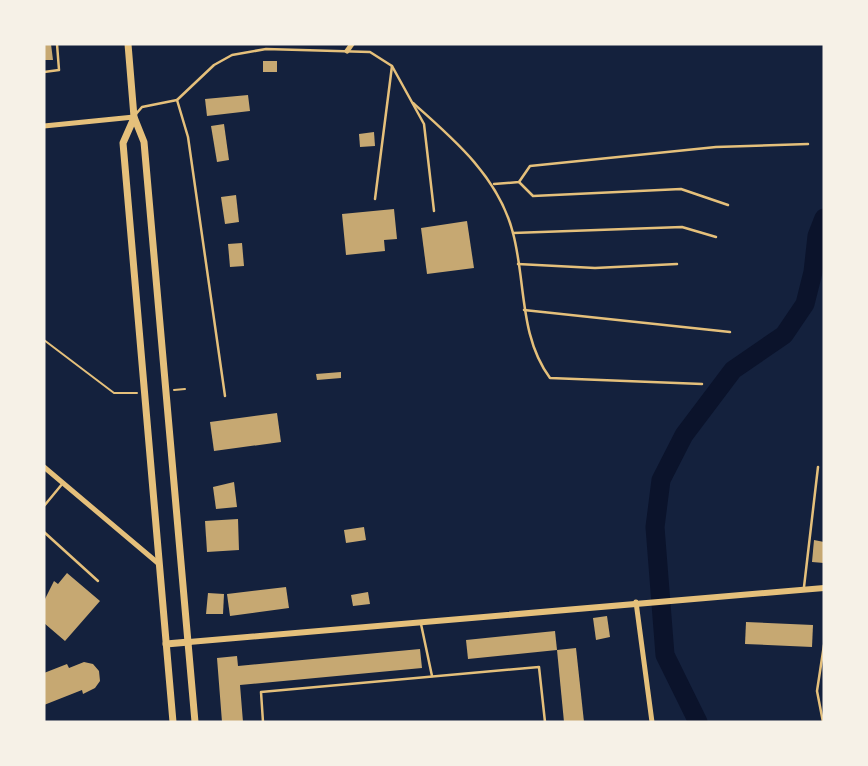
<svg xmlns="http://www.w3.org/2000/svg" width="868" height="766" font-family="'Work Sans',sans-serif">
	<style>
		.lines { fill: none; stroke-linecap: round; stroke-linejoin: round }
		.river { stroke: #0b132b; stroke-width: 19 }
		.building { fill: #c6a872 }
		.path { stroke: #e5c07b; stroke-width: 2 }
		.service { stroke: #e5c07b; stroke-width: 2.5 }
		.minor { stroke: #e5c07b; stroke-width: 5 }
		.tertiary { stroke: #e5c07b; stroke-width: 6 }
		.secondary { stroke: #e5c07b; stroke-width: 7 }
	</style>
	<rect width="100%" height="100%" fill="#14213d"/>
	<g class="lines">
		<!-- river -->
		<polyline class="river" points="698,722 665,655 655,527 661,480 684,435 733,370 784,335 805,304 813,272 817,236 824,218"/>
	</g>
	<!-- building -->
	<g class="building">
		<polygon points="44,44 51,44 53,60 44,60"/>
		<rect x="263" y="61" width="14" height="11"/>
		<polygon points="248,95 250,111 207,116 205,99"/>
		<polygon points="224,124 229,160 217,162 211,126"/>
		<polygon points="374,132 375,146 360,147 359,134"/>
		<polygon points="236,195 239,222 225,224 221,197"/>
		<polygon points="394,209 397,239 384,240 385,251 346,255 342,214"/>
		<polygon points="467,221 474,268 427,274 421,228"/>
		<polygon points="242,243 244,266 230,267 228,244"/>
		<polygon points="341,372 341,378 317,380 316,374"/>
		<polygon points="277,413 281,442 214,451 210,422"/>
		<polygon points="234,482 237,507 216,509 213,487"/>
		<polygon points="238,519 239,550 207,552 205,521"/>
		<polygon points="364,527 366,540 346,543 344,530"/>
		<polygon points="814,540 824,542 824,563 812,562"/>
		<polygon points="67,573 100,601 65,641 44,623 44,601 54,581 58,584"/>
		<polygon points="286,587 289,608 230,616 227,594"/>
		<polygon points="368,592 370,604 353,606 351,595"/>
		<polygon points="208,593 224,594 223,614 206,614"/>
		<polygon points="607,616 610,637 596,640 593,618"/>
		<polygon points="746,622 813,625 812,647 745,644"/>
		<polygon points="555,631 557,650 468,659 466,640"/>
		<polygon points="576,648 584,722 564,722 557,650"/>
		<polygon points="420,649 422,668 240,685 243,722 222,722 217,658 237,656 238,666"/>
		<polygon points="84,662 93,664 99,671 100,681 95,688 83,694 82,690 44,705 44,673 67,664 69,668"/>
	</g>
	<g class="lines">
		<!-- path -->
		<g class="path">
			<polyline points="44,340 114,393 137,393"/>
			<polyline points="174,390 185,389"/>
		</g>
		<!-- service -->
		<g class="service">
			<polyline points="44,72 59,70 57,44"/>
			<polyline points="177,100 188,137 225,396"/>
			<path d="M413 103C455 140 499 178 513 233 526 282 519 336 550 378L702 384"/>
			<polyline points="136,114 142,107 177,100 214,65 232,55 266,49 370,52 392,66 424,124 434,211"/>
			<polyline points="519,182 533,196 681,189 728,205"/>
			<polyline points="494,184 519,182 530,166 716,147 808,144"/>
			<polyline points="375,199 392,66"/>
			<polyline points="513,233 682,227 716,237"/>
			<polyline points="518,264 595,268 677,264"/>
			<polyline points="524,310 730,332"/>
			<polyline points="44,506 63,483"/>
			<polyline points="44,532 98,581"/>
			<polyline points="804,587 818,467"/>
			<polyline points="421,624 432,676"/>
			<polyline points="263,722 261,692 539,667 545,722"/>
			<polyline points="823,722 817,691 824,645"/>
		</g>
		<!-- minor -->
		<g class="minor">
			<polyline points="347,51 352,44"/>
			<polyline points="44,126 134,117"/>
			<polyline points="44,467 159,564"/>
			<polyline points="636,602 652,722"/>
		</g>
		<!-- tertiary -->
		<polyline class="tertiary" points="189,642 824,588"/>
		<!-- secondary -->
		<g class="secondary">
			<polyline points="128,44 134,117 144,142 195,722"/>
			<polyline points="134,118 123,143 173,722"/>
			<polyline points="166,644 189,642"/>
		</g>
	</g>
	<!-- border -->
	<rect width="868" height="766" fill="none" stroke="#f6f1e7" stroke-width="91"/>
</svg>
